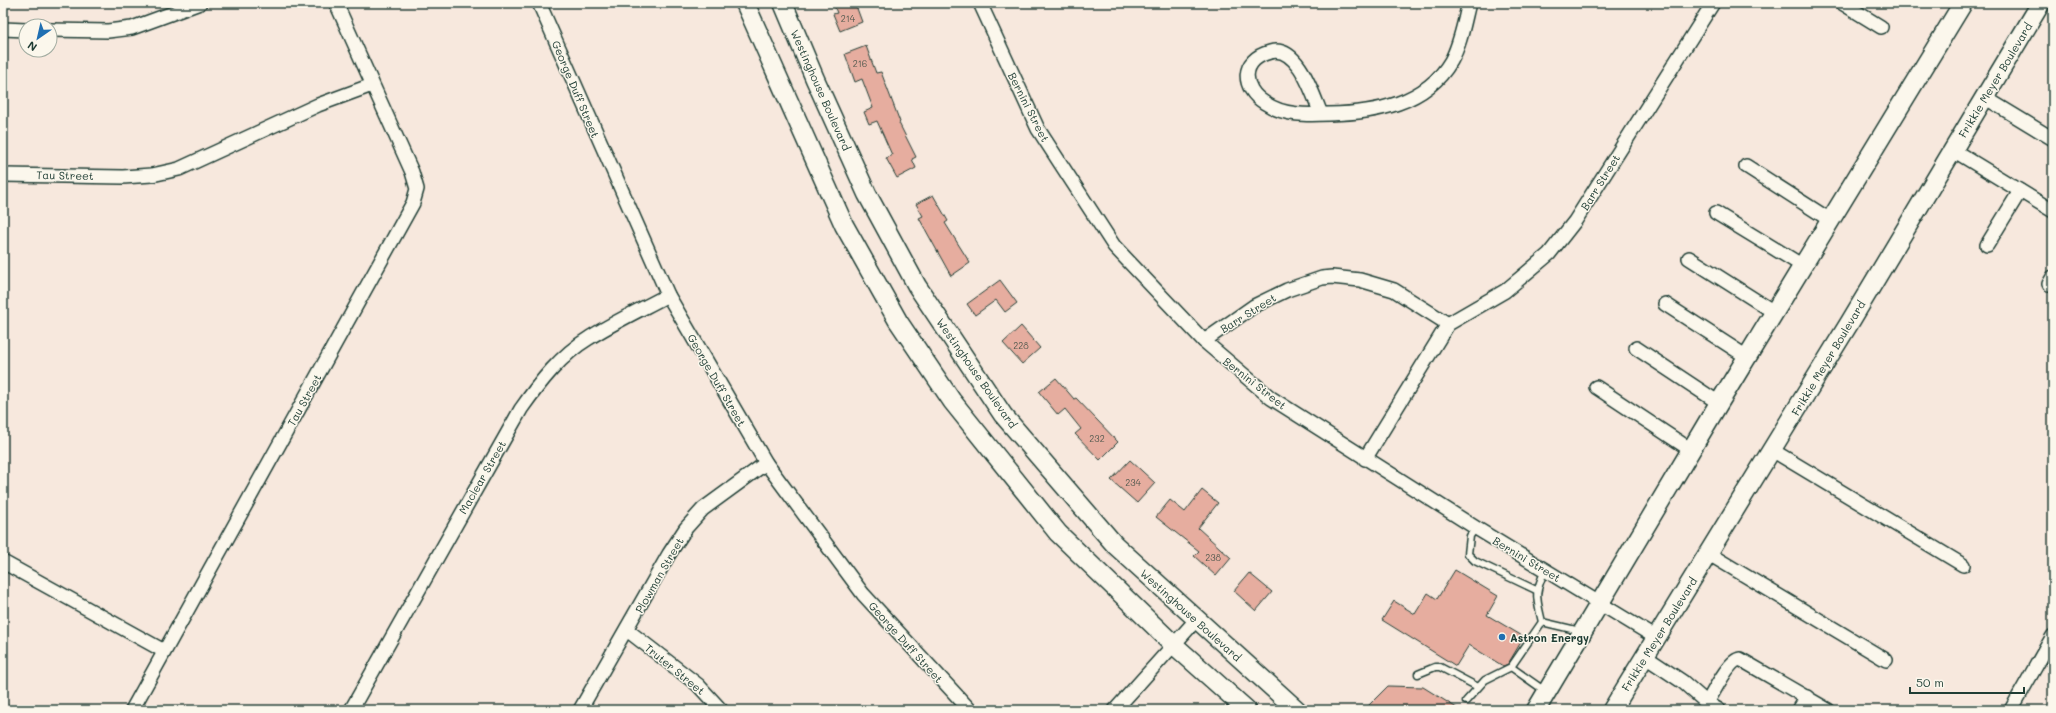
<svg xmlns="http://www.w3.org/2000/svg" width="2056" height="713" font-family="Mali,sans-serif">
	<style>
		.building { fill: #e6ad9f; stroke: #1f3d34 }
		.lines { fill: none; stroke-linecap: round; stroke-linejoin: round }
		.lane-casing { stroke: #1f3d34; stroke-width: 9 }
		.street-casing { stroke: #1f3d34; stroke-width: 16 }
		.secondary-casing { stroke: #1f3d34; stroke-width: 21 }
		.lane { stroke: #fbf7ec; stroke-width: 6 }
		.street { stroke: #fbf7ec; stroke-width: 13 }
		.secondary { stroke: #fbf7ec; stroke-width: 18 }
		.poi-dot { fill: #1f6fb2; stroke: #fbf7ec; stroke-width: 1.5 }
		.labels { text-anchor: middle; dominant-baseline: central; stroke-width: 3; stroke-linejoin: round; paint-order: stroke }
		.number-label { font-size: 9px; fill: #51594f }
		.street-label { font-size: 11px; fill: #1f3d34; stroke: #fbf7ec }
		.poi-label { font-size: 11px; font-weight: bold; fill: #1f3d34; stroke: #fbf7ec; text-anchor: start }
	</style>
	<rect width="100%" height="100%" fill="#f7e8dd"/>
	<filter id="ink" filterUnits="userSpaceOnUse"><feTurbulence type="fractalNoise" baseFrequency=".025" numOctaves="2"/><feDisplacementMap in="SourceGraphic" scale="8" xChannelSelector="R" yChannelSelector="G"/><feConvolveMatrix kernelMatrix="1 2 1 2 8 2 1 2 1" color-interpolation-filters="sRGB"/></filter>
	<g filter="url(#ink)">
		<!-- building -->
		<g class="building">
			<polygon points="833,3 855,3 862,22 840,31 833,14 837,13"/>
			<polygon points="866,46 876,73 881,72 900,122 899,123 916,157 912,159 916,168 897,178 886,158 892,155 877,121 869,124 864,112 873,108 862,79 855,82 845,54"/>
			<polygon points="933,195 948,221 945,223 970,263 951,276 919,218 923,216 916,204"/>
			<polygon points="1000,280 1017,303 1005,312 996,300 975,315 967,304"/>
			<polygon points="1021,326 1040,348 1022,364 1003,343"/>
			<polygon points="1056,378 1074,399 1076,398 1118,442 1100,460 1075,434 1081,429 1065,409 1058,415 1039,392"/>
			<polygon points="1130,460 1155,483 1137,503 1111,480"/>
			<polygon points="1202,490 1218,503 1198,528 1231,558 1216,576 1194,556 1199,551 1156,517 1170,500 1185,512"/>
			<polygon points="1455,570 1498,596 1487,615 1524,637 1508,664 1503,666 1469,645 1456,666 1382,620 1394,601 1415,614 1428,593 1437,599"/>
			<polygon points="1249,573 1272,592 1256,611 1234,591"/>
			<polygon points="1388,686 1423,687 1460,710 1364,710"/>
		</g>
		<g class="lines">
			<defs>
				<g id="lane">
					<polyline points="1476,528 1470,536 1468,554 1475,561 1536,590"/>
					<path d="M1542 622C1536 596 1534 595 1545 570"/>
					<polyline points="1511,667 1545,691"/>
					<polyline points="1418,674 1435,667 1440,667 1478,687"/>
					<polyline points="1466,701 1485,680 1511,667 1542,622 1580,631"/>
				</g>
				<g id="street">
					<polyline points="539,3 668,295 766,463 863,594 970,710"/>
					<polyline points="980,3 1038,129 1114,246 1204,341 1271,398 1476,528 1655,637"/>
					<polyline points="1842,3 1881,27"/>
					<polyline points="3,29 26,30"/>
					<polyline points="50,30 108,31 132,28 200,3"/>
					<polyline points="1984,97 2053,139"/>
					<path d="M1321 114C1313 95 1298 44 1270 52 1240 60 1241 88 1265 103 1284 116 1307 115 1329 114 1375 113 1426 104 1451 61 1461 43 1464 22 1469 3"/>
					<polyline points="1953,150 2053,211"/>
					<polyline points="1746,166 1830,220"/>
					<polyline points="3,175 123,177 152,175 179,169 318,105 372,85"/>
					<polyline points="1716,213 1803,266"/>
					<polyline points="1987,245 2020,191"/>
					<polyline points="1689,258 1774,312"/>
					<polyline points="2049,284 2053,277"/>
					<polyline points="1665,304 1747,357"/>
					<polyline points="1204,341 1254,306 1287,290 1322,278 1332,277 1360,280 1394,290 1448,324"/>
					<polyline points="1636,348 1719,403"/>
					<polyline points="1596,387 1691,450"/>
					<polyline points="1772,450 1963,565"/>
					<polyline points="1365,459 1448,324 1505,291 1549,254 1575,221 1713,3"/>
					<polyline points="1709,554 1886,660"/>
					<polyline points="3,562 164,651"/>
					<polyline points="627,630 698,685 721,710"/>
					<polyline points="1644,656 1683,682 1707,703 1719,710"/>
					<path d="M1707 703C1713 693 1729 660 1740 659L1828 710"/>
					<polyline points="132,710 413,203 417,189 412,172 336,3"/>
					<path d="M351 710 521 409C540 382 561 355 589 338 614 322 642 309 668 295"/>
					<polyline points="580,710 669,554 686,528 703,509 766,463"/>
					<polyline points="1115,710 1196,620"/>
					<polyline points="1799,710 1807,697"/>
					<polyline points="2011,710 2053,636"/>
				</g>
				<g id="secondary">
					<polyline points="745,3 844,225 898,321 952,401 1058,533 1174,645 1247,710"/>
					<polyline points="783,3 815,79 867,194 917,286 1003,415 1115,545 1297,710"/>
					<polyline points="1536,710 1719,403 1963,3"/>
					<polyline points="1612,710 1850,322 2041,3"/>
				</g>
			</defs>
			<!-- lane casing -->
			<use href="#lane" class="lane-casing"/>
			<!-- street casing -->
			<use href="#street" class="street-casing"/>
			<!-- secondary casing -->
			<use href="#secondary" class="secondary-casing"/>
			<!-- lane -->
			<use href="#lane" class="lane"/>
			<!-- street -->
			<use href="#street" class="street"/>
			<!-- secondary -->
			<use href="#secondary" class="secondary"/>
		</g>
	</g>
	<!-- markers -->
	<circle class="poi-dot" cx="1502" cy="637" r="4"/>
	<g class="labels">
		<!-- number labels -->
		<g class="number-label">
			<text x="848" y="18">214</text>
			<text x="860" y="63">216</text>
			<text x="1021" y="345">228</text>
			<text x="1097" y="438">232</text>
			<text x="1133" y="482">234</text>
			<text x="1213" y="557">238</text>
		</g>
		<!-- street labels -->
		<g class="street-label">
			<text transform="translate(1995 80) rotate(-59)">Frikkie Meyer Boulevard</text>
			<text transform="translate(576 89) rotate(67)">George Duff Street</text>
			<text transform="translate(821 90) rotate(66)">Westinghouse Boulevard</text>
			<text transform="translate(1029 107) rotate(63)">Bernini Street</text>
			<text transform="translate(65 175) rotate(1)">Tau Street</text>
			<text transform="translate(1600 182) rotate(-58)">Barr Street</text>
			<text transform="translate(1248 313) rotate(-32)">Barr Street</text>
			<text transform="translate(1828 358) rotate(-59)">Frikkie Meyer Boulevard</text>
			<text transform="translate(977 373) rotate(55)">Westinghouse Boulevard</text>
			<text transform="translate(717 380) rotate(60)">George Duff Street</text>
			<text transform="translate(1255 383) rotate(38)">Bernini Street</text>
			<text transform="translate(304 400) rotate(-61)">Tau Street</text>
			<text transform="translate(482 477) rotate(-60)">Maclear Street</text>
			<text transform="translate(1527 559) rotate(31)">Bernini Street</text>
			<text transform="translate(659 575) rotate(-60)">Plowman Street</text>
			<text transform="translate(1191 615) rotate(42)">Westinghouse Boulevard</text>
			<text transform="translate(1659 634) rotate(-58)">Frikkie Meyer Boulevard</text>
			<text transform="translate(906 642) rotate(48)">George Duff Street</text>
			<text transform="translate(675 669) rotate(39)">Truter Street</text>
		</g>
		<!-- poi labels -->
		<g class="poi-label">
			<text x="1510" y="637">Astron Energy</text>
		</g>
	</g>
	<!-- margin -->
	<rect width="2056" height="713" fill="none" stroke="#fbf7ec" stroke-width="16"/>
	<rect x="8" y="8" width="2040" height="697" fill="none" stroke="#1f3d34" stroke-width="1.5" filter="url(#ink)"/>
	<!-- north arrow -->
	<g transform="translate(38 38) rotate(214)"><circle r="19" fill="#fbf7ec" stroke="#a3ada2"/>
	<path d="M0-3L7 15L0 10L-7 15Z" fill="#1f6fb2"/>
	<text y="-6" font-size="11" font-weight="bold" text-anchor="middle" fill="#1f3d34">N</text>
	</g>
	<!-- scale -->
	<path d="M1910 687v6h114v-6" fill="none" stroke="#1f3d34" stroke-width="2"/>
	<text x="1916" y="687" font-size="12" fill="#1f3d34" stroke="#fbf7ec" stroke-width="3" paint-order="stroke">50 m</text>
</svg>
